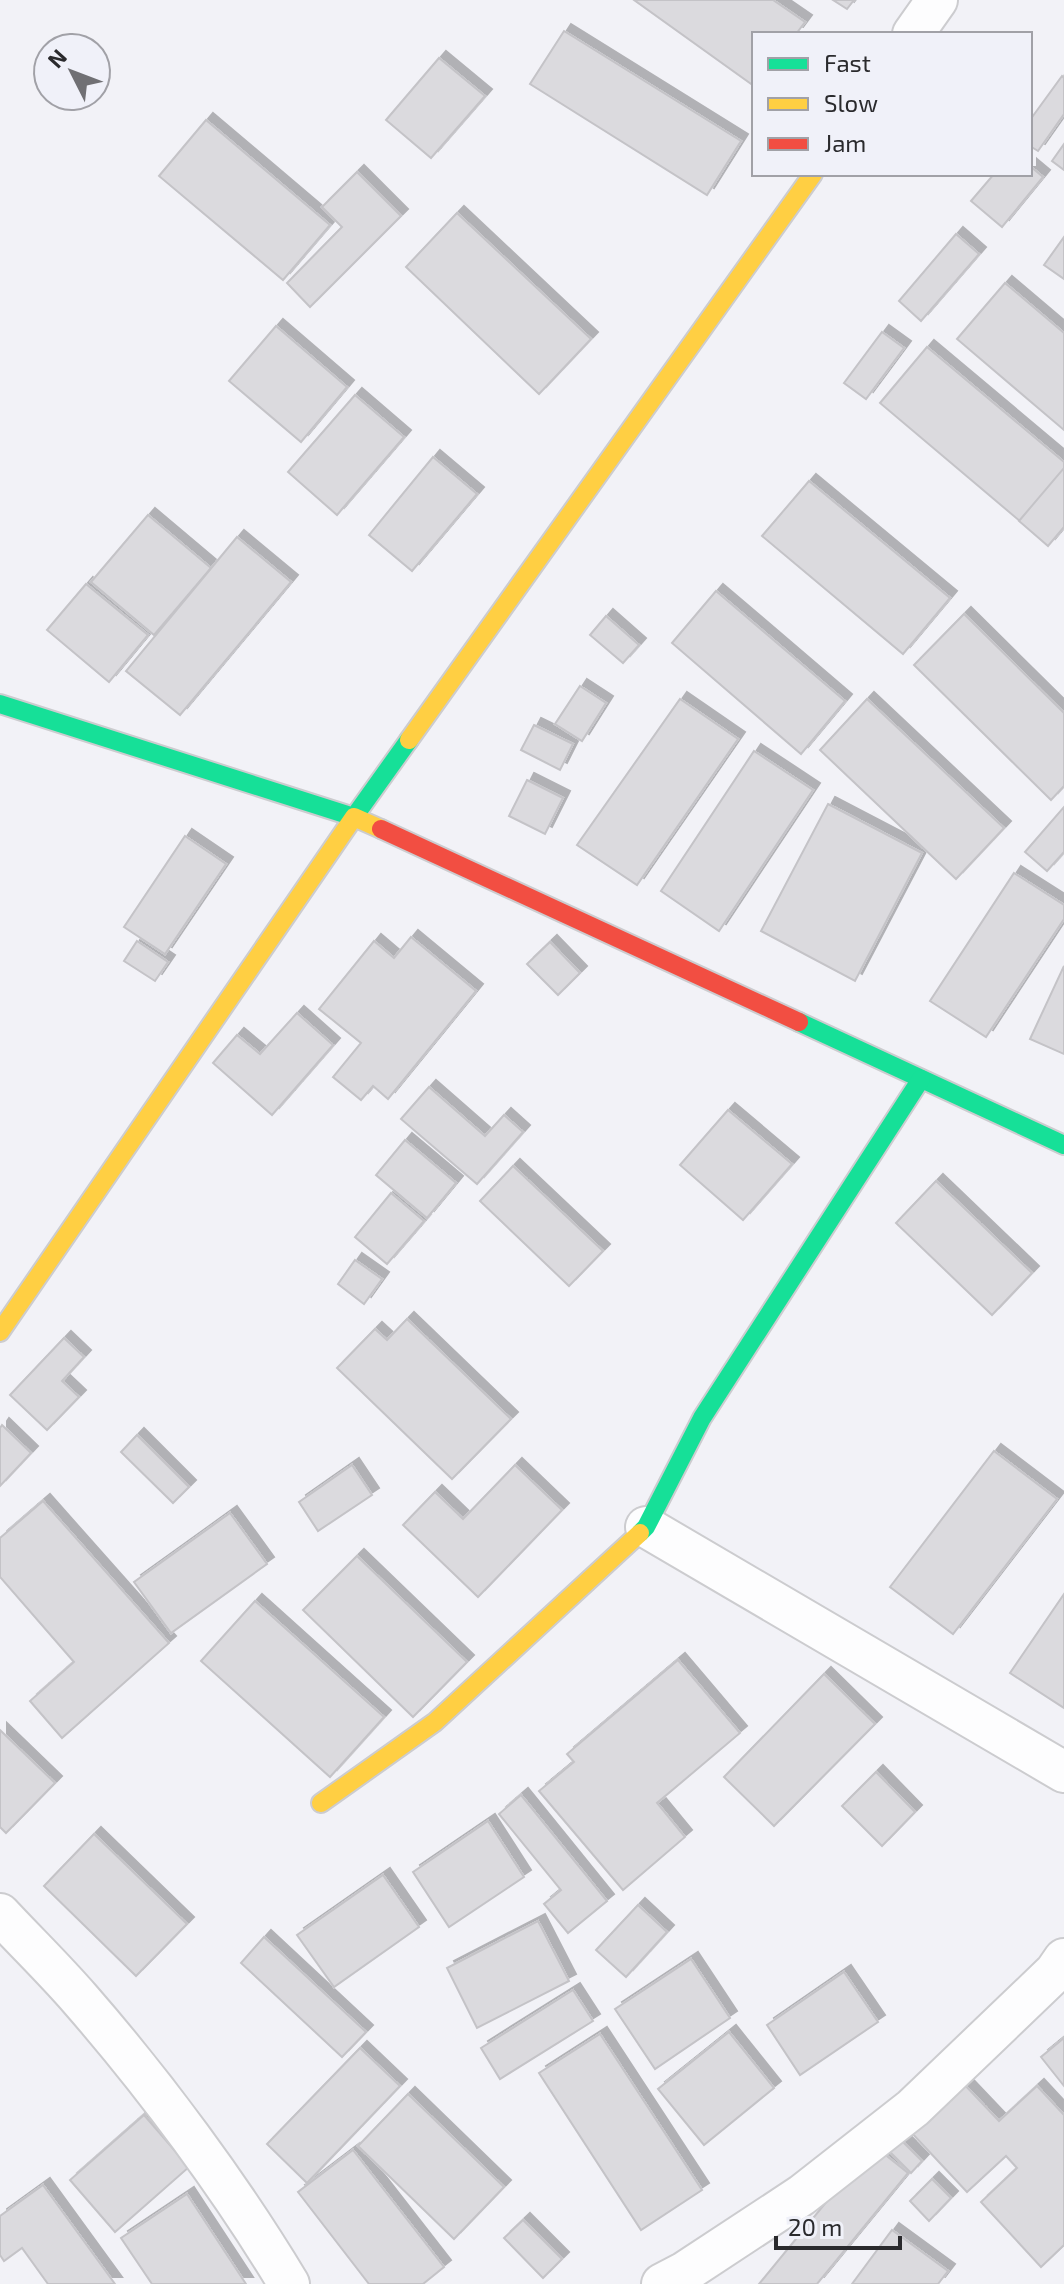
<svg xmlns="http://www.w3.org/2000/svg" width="1064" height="2284" font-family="'Exo 2',sans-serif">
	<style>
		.building { fill: #dbdade; stroke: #c4c3c7; stroke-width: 2; filter: url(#shadow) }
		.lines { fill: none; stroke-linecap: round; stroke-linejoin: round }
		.street-casing { stroke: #cccccf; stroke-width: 44 }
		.fast-casing { stroke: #cccccf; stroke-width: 22 }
		.slow-casing { stroke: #cccccf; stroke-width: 22 }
		.jam-casing { stroke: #cccccf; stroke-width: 22 }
		.street { stroke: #fdfdfe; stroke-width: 40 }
		.fast { stroke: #16e098; stroke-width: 18 }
		.slow { stroke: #ffcf43; stroke-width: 18 }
		.jam { stroke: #f24e42; stroke-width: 18 }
	</style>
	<defs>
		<filter id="shadow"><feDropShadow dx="7" dy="-7" stdDeviation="0" flood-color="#0004"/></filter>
	</defs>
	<rect width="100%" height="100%" fill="#f2f2f7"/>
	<!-- building -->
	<g class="building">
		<polygon points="634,0 773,0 805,22 796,34 754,34 754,86"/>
		<polygon points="833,0 854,0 847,9"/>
		<polygon points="564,31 741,141 707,195 530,84"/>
		<polygon points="439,58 485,96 431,158 386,120"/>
		<polygon points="1062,76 1064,78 1064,114 1038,151 1030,146 1030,120"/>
		<polygon points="206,120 330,225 283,280 159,176"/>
		<polygon points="1064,144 1064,170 1052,161"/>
		<polygon points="1030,166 1043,177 1002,227 971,201 994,174 1030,174"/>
		<polygon points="357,172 401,216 310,307 287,283 342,227 322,207"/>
		<polygon points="457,213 591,339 539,394 406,267"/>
		<polygon points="956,234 979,254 921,321 899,301"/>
		<polygon points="1064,237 1064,279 1044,265"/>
		<polygon points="1005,283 1064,333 1064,430 957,339"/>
		<polygon points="276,326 347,387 301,442 229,381"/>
		<polygon points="882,332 904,348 866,399 844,383"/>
		<polygon points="927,347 1064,462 1064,471 1021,522 880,403"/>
		<polygon points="355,395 404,437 337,515 288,472"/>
		<polygon points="433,457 477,494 412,571 369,535"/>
		<polygon points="1064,468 1064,527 1048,546 1019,521"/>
		<polygon points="809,481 950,598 903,654 762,536"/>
		<polygon points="148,515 211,568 154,635 91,582"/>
		<polygon points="237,537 291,582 180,715 126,671"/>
		<polygon points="86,584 148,635 109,682 47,630"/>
		<polygon points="716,591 845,701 801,754 672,643"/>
		<polygon points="964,614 1064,713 1064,786 1051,800 914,665"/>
		<polygon points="606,616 639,645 623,663 590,635"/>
		<polygon points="580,686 606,703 582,741 555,724"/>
		<polygon points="680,699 738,739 637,885 577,845"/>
		<polygon points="867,699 1004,828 956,879 820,750"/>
		<polygon points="534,725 573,744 560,770 521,750"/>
		<polygon points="754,751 813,790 719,931 661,891"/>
		<polygon points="527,780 563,798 545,834 509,816"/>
		<polygon points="828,804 922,853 855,981 761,931"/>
		<polygon points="1064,807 1064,852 1047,871 1025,852"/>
		<polygon points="185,836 226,864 165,954 124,927"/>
		<polygon points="1014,873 1064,905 1064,919 986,1037 930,1001"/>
		<polygon points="411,937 476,991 388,1099 373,1086 361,1100 333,1077 361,1043 319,1009 374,941 394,958"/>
		<polygon points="137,941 168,962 155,981 124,961"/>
		<polygon points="550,942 580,973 558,995 527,964"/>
		<polygon points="1064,966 1064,1054 1030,1039"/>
		<polygon points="297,1013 333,1045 272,1115 213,1063 237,1035 260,1054"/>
		<polygon points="429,1087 485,1136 504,1115 523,1132 477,1184 401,1119"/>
		<polygon points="728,1110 792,1164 743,1220 680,1165"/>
		<polygon points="405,1140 456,1183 427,1218 376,1175"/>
		<polygon points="513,1166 603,1251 569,1286 480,1201"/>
		<polygon points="936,1181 1032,1273 992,1315 896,1223"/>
		<polygon points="391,1193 424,1221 387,1264 355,1237"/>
		<polygon points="355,1260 382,1279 364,1304 338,1284"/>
		<polygon points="407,1319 511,1419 452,1479 337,1368 375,1329 387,1340"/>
		<polygon points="64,1338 84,1357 62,1381 79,1397 47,1430 10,1395"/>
		<polygon points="2,1425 31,1453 0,1486 0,1428"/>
		<polygon points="137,1435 189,1487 173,1503 121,1452"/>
		<polygon points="994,1451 1057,1499 953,1634 890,1587"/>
		<polygon points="352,1465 372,1495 318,1531 299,1502"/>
		<polygon points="515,1465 562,1510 478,1597 403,1525 435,1492 463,1519"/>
		<polygon points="43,1501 169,1643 62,1738 30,1701 74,1662 0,1577 0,1538"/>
		<polygon points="230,1513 267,1564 171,1633 134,1582"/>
		<polygon points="357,1556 467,1662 413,1717 303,1610"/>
		<polygon points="1064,1594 1064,1708 1010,1673"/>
		<polygon points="255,1601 384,1717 330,1777 201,1661"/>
		<polygon points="678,1660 740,1733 657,1803 685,1837 623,1890 539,1791 574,1762 567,1754"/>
		<polygon points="824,1674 875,1724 774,1826 724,1777"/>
		<polygon points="0,1730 55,1783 6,1833 0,1827"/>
		<polygon points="876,1772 915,1812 882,1846 842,1806"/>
		<polygon points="521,1795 607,1901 568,1933 544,1904 561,1890 499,1814"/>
		<polygon points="488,1821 524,1877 449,1927 413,1872"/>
		<polygon points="94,1834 187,1924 136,1976 44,1886"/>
		<polygon points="383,1875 419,1927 334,1987 297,1935"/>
		<polygon points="638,1905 667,1932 626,1977 596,1950"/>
		<polygon points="538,1921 569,1981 477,2028 447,1968"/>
		<polygon points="264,1937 366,2032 342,2057 241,1963"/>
		<polygon points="691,1959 730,2018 655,2069 615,2009"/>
		<polygon points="844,1972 878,2022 800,2075 767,2025"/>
		<polygon points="573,1990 593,2021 500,2079 481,2048"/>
		<polygon points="729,2032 774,2088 704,2145 658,2089"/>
		<polygon points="600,2034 702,2190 641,2230 539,2073"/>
		<polygon points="1064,2038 1064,2086 1041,2057"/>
		<polygon points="360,2048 400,2086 307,2183 267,2144"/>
		<polygon points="961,2081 999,2121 1037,2086 1064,2115 1064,2245 1041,2267 981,2202 1017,2168 1006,2156 967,2192 909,2130"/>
		<polygon points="408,2094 504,2187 454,2239 358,2146"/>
		<polygon points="144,2115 189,2167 115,2232 70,2180"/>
		<polygon points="900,2139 922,2161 911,2173 889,2151"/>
		<polygon points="873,2145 908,2173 817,2284 759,2284"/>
		<polygon points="353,2150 444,2267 423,2284 369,2284 298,2192"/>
		<polygon points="932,2179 951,2198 929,2221 910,2201"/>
		<polygon points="43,2185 115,2284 48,2284 22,2248 4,2261 0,2255 0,2216"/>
		<polygon points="187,2194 246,2284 152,2284 121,2238"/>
		<polygon points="523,2220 562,2259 543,2278 504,2238"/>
		<polygon points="892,2230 948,2271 938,2284 852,2284"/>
	</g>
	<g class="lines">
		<defs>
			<g id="street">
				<polyline points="913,34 937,0"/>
				<polyline points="646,1527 1064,1772"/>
				<path d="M0 1914C26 1942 54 1969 80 1999 155 2085 230 2186 289 2284"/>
				<polyline points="662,2284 685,2272 802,2195 913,2108 1055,1972 1064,1959"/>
			</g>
			<g id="fast">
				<polyline points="0,704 354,817 409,740"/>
				<polyline points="799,1022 1064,1145"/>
				<polyline points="640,1533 646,1527 702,1418 921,1079"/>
			</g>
			<g id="slow">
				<polyline points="409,740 813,174"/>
				<polyline points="0,1332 354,817 381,829"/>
				<polyline points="321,1803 435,1722 640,1533"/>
			</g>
			<polyline id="jam" points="381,829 799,1022"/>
		</defs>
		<!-- street casing -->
		<use href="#street" class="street-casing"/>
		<!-- fast casing -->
		<use href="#fast" class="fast-casing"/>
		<!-- slow casing -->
		<use href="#slow" class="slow-casing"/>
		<!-- jam casing -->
		<use href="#jam" class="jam-casing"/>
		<!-- street -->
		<use href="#street" class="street"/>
		<!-- fast -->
		<use href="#fast" class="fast"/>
		<!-- slow -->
		<use href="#slow" class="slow"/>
		<!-- jam -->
		<use href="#jam" class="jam"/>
	</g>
	<!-- legend -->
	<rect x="752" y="32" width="280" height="144" fill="#f0f1f9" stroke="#a1a1a7" stroke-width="2"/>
	<rect x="768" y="58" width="40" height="12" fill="#16e098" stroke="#a1a1a7" stroke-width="2"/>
	<text x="824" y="72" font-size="24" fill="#2a2a2d">Fast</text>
	<rect x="768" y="98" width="40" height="12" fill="#ffcf43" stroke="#a1a1a7" stroke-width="2"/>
	<text x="824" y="112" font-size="24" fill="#2a2a2d">Slow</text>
	<rect x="768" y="138" width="40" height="12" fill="#f24e42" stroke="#a1a1a7" stroke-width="2"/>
	<text x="824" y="152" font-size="24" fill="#2a2a2d">Jam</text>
	<!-- north arrow -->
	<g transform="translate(72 72) rotate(312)"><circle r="38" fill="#f0f1f9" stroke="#a1a1a7" stroke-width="2"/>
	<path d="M0-6L14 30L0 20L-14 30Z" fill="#707074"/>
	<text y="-12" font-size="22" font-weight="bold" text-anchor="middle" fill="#2a2a2d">N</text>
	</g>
	<!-- scale -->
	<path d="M776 2236v12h124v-12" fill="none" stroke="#2a2a2d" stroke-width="4"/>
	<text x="788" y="2236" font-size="24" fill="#2a2a2d" stroke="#f0f1f9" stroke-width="6" paint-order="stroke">20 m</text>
</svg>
